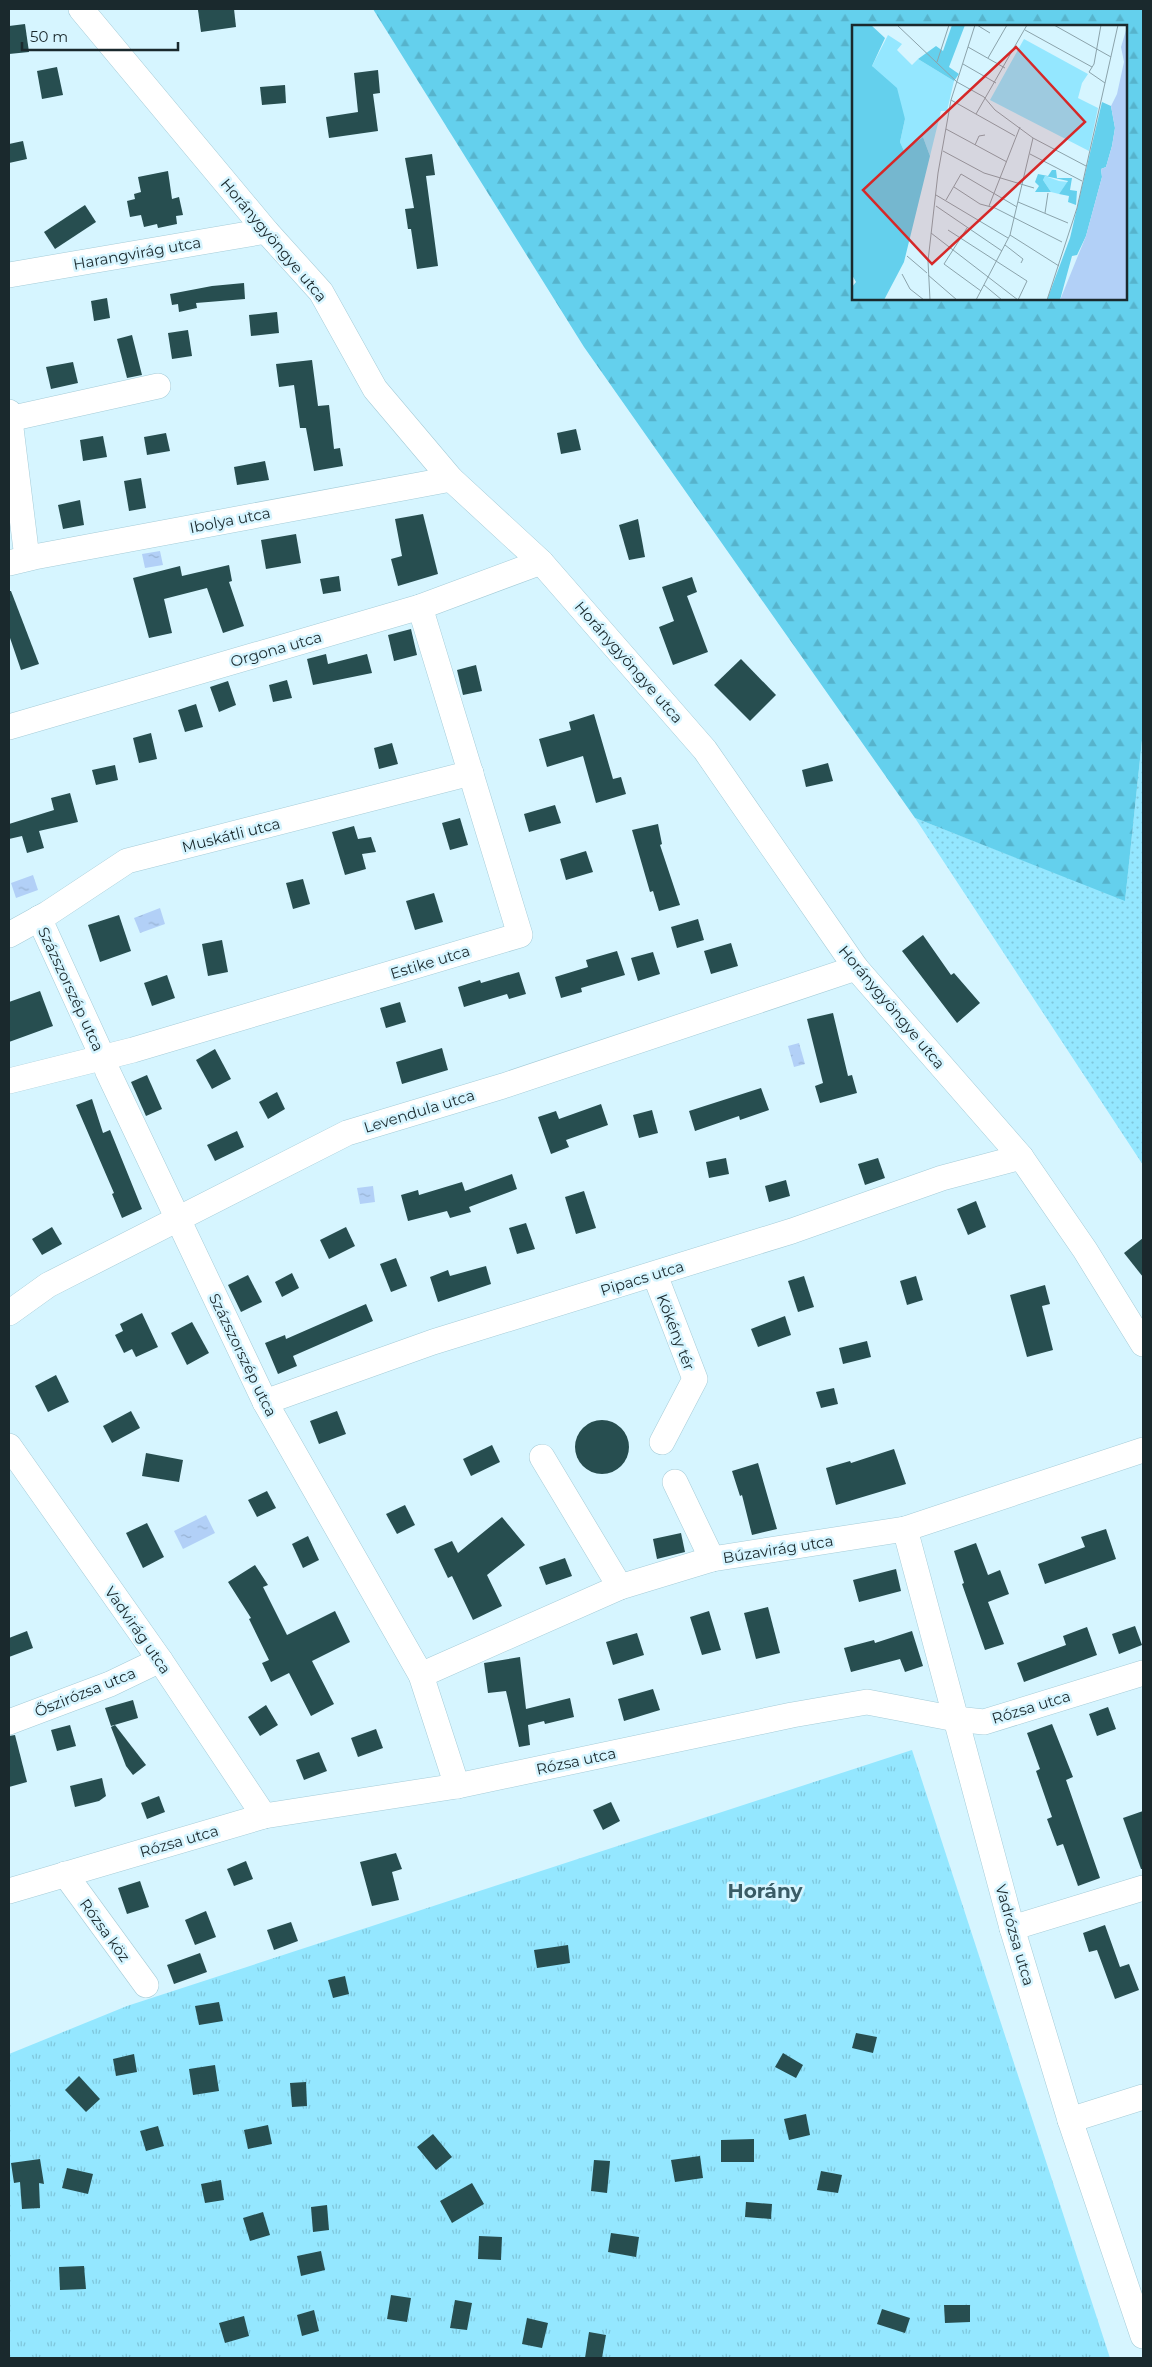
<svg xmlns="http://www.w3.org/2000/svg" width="1152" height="2367" font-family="Montserrat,sans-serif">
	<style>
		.grass { fill: url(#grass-dots) }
		.forest { fill: url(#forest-firs); fill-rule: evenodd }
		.park { fill: url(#park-tufts) }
		.water { fill: url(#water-ripples) }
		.building { fill: #274e50 }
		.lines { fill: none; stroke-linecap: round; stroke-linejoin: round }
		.minor-casing { stroke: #a5ccd8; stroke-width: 26 }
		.minor { stroke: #fff; stroke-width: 25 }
		.labels { text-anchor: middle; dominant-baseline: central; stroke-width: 5; stroke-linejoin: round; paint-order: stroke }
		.street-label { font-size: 15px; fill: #1a292d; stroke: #d6f5ff }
		.district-label { font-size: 20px; font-weight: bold; fill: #395c66; stroke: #d6f5ff }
		.inset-road { fill: none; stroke: #8ba3ab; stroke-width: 1 }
		.view { fill: #d62828; fill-opacity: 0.15; stroke: #d62828; stroke-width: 2.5 }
		.inset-edge { fill: none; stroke: #1a292d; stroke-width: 2.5 }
	</style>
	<defs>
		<pattern id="grass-dots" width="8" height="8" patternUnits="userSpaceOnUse" patternTransform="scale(1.25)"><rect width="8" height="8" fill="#94e7ff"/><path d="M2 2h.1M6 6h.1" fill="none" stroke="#7fc6db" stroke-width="1.8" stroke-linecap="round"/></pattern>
		<pattern id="forest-firs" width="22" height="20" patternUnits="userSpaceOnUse" patternTransform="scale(1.25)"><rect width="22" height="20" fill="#64d0ed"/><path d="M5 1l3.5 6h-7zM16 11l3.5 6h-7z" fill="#56b3cc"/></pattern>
		<pattern id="park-tufts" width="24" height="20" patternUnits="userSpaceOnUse" patternTransform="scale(1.25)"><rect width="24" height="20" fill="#94e7ff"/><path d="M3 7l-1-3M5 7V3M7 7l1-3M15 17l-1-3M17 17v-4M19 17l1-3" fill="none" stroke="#7fc6db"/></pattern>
		<pattern id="water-ripples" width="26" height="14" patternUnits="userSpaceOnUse" patternTransform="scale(1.25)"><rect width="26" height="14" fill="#b2d0f7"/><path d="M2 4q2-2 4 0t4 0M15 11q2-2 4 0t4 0" fill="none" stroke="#98b3d4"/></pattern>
	</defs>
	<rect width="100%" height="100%" fill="#d6f5ff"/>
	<!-- grass -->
	<polygon class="grass" points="1143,731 1143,1165 915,818 1125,900"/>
	<!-- forest -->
	<path class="forest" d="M373 9H1143V731L1125 901 915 818 584 347ZM853 26H1126V299H853Z"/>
	<!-- park -->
	<polygon class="park" points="912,1750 1110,2358 9,2358 9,2054 127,2006"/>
	<!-- water -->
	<g class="water">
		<polygon points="160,551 163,565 145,568 142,554"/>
		<polygon points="33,875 38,890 16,898 11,883"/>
		<polygon points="160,908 165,924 140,933 134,918"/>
		<polygon points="799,1043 805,1064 794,1067 788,1046"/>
		<polygon points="373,1186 375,1202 360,1204 357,1188"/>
		<polygon points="206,1515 215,1533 183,1549 174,1531"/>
	</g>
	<!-- building -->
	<g class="building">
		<polygon points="210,9 234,9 236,27 201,32 198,10"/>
		<polygon points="25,24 29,52 9,54 9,26"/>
		<polygon points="57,67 63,95 42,99 37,71"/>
		<polygon points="378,70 380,93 373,94 378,131 329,138 326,117 358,112 354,73"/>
		<polygon points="285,85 286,103 262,105 260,87"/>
		<polygon points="23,141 27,159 9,163 9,144"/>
		<polygon points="432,154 435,175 426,176 438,266 417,269 411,229 408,229 405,209 414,208 405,158"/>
		<polygon points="168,171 172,199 179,197 183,215 176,216 177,224 158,228 157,224 144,227 141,215 130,217 127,201 135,199 134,194 141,192 138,177"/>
		<polygon points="85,205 96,222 55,249 44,232"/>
		<polygon points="244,283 245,299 196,303 197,308 179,312 178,304 172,305 170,294 212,286"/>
		<polygon points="107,298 110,318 94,321 91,301"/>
		<polygon points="277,312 279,333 251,336 249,315"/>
		<polygon points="188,330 192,356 172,359 168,333"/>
		<polygon points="132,335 142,375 127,378 117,339"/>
		<polygon points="312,360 318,406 329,405 334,449 340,448 343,466 314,471 306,428 300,428 294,385 279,387 276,364"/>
		<polygon points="73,362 78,383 51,389 46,367"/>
		<polygon points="576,429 581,450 561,454 557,433"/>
		<polygon points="166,433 170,451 147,455 144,437"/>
		<polygon points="103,436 107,457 83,461 80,440"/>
		<polygon points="265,461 269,480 237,485 234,467"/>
		<polygon points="141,478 146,508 129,511 124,481"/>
		<polygon points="80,500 84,525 63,529 58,505"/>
		<polygon points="423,514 438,574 398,586 391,559 402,556 395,519"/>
		<polygon points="638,519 645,557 629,560 619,525"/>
		<polygon points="296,534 301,563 266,569 261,540"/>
		<polygon points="229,565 232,581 229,582 244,626 223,633 207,588 164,599 172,633 149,638 133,578 180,566 182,576"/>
		<polygon points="339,576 341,591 323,594 320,579"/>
		<polygon points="692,577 697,592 687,596 708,652 673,665 659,627 674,621 662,587"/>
		<polygon points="9,591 11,591 39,664 21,670 9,635"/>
		<polygon points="411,629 417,655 394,661 388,635"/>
		<polygon points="326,654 328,664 367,654 372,673 313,685 307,659"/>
		<polygon points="741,659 776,695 750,721 714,685"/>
		<polygon points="476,665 482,691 463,695 457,670"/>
		<polygon points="287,680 292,698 273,702 269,685"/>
		<polygon points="228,681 236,705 219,712 210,687"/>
		<polygon points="196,704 203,727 185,732 178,710"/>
		<polygon points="594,714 613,779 621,777 626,794 596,803 583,756 547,767 539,739 571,730 569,722"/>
		<polygon points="151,733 157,759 139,763 133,738"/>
		<polygon points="392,743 398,764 379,769 374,748"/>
		<polygon points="828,763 833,781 806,787 802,770"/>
		<polygon points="115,765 118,780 96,785 92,770"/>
		<polygon points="70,793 78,822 39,831 44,848 27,853 22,836 9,839 9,824 54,810 51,798"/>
		<polygon points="555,805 561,823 529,832 524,814"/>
		<polygon points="460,818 468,845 450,850 442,823"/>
		<polygon points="658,824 662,844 660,845 680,905 659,911 653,891 650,892 632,830"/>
		<polygon points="354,826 358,839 371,837 376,852 362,854 366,869 345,875 332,832"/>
		<polygon points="586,851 593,872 566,880 560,859"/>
		<polygon points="303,879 310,904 293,909 286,883"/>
		<polygon points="434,893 443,922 415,930 406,901"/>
		<polygon points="119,915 131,951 100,962 88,925"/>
		<polygon points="698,919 704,940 677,948 671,927"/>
		<polygon points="923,935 951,975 954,973 980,1003 957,1023 902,951"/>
		<polygon points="222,940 228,972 208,976 202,944"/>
		<polygon points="731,943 738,966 711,974 704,951"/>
		<polygon points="617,951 625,975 581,988 582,992 561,998 555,977 588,967 586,960"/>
		<polygon points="653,952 660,974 638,981 631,958"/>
		<polygon points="519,972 526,994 509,999 507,994 464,1007 458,987 480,980 481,983"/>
		<polygon points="167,975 175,998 152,1006 144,983"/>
		<polygon points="40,991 53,1026 9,1042 9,1002"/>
		<polygon points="400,1002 406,1022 386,1028 380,1008"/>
		<polygon points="833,1013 848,1076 852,1075 857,1093 820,1103 815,1086 823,1083 807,1019"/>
		<polygon points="442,1048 448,1070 402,1084 396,1062"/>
		<polygon points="215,1049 231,1079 212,1089 196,1060"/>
		<polygon points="147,1075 162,1109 146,1116 131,1082"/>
		<polygon points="761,1088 769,1110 740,1120 739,1116 695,1131 689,1111"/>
		<polygon points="277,1092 285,1109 268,1119 259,1102"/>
		<polygon points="92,1099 103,1133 110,1130 142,1209 122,1218 112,1194 114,1193 76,1105"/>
		<polygon points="601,1104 608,1125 566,1140 569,1147 551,1154 538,1117 556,1111 559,1119"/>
		<polygon points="652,1110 658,1133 639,1138 633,1115"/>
		<polygon points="237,1131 244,1147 215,1161 207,1145"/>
		<polygon points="726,1158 729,1174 709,1178 706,1162"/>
		<polygon points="878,1158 885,1178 865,1185 858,1164"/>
		<polygon points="512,1174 517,1189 469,1207 471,1212 450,1218 447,1211 408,1221 401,1195 418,1190 419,1195 462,1182 465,1191"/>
		<polygon points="786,1180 790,1196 769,1202 765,1186"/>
		<polygon points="584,1191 596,1228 576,1234 565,1197"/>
		<polygon points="976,1201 986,1227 968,1235 957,1209"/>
		<polygon points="526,1223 535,1249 517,1254 509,1228"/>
		<polygon points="52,1227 62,1244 42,1255 32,1239"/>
		<polygon points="346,1227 355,1246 329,1259 320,1240"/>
		<polygon points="1143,1238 1143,1277 1124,1253"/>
		<polygon points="396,1258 407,1286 391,1292 380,1264"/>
		<polygon points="486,1266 491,1284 438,1302 430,1277 448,1270 450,1276"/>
		<polygon points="292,1273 299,1288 282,1297 275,1282"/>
		<polygon points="248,1275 262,1302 241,1312 228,1285"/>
		<polygon points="804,1276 814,1307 798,1312 788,1281"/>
		<polygon points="916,1276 923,1300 907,1305 900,1281"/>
		<polygon points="1045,1285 1050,1304 1042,1306 1053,1350 1027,1357 1010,1295"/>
		<polygon points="366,1304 373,1321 293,1356 297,1366 278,1374 265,1343 285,1335 286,1339"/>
		<polygon points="142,1313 158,1347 136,1357 132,1349 124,1353 115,1335 123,1331 120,1324"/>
		<polygon points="785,1316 791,1335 758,1347 751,1329"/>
		<polygon points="192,1322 209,1353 187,1365 171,1333"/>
		<polygon points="867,1341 871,1357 843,1364 839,1348"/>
		<polygon points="56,1375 69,1402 48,1412 35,1386"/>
		<polygon points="834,1388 838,1404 821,1408 816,1392"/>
		<polygon points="131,1411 140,1428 112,1443 103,1426"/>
		<polygon points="337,1411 346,1434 319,1444 310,1421"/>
		<circle cx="602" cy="1447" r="27"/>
		<polygon points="492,1445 500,1462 471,1476 463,1459"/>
		<polygon points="894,1449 906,1484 836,1505 826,1468 850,1461 851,1463"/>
		<polygon points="146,1453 183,1460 179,1482 142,1476"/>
		<polygon points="758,1463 777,1529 752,1535 742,1495 740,1496 732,1471"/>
		<polygon points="267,1491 276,1508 257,1517 248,1500"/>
		<polygon points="405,1505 415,1525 397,1534 386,1514"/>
		<polygon points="502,1517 525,1545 487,1575 502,1606 473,1620 452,1576 448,1578 434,1549 452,1541 458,1553"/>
		<polygon points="147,1523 164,1557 143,1568 126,1533"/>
		<polygon points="1106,1529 1116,1559 1045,1584 1038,1564 1085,1547 1081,1537"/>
		<polygon points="681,1533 685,1552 657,1559 653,1539"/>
		<polygon points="308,1536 319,1560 303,1568 292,1544"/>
		<polygon points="976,1543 988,1575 1000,1570 1009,1594 988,1602 1004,1644 985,1650 962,1584 964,1583 954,1551"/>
		<polygon points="565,1558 572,1576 546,1585 539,1567"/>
		<polygon points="255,1565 268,1585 263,1587 287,1635 335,1611 350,1642 312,1661 334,1704 311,1716 289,1673 271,1682 262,1663 269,1660 249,1619 251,1618 228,1582"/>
		<polygon points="896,1569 901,1591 859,1602 853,1580"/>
		<polygon points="768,1607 780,1653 756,1659 744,1613"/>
		<polygon points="709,1611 721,1650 702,1655 690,1617"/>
		<polygon points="1135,1626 1142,1645 1119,1654 1112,1634"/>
		<polygon points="1087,1627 1097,1655 1024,1682 1017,1663 1066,1645 1063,1636"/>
		<polygon points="27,1631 33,1648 9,1657 9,1638"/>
		<polygon points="912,1631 923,1666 905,1672 900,1659 851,1672 844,1648 874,1640 875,1643"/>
		<polygon points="637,1633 644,1655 613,1665 606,1642"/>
		<polygon points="520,1657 526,1709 570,1698 574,1717 545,1724 544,1721 528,1725 530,1745 519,1747 506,1691 488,1693 484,1663"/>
		<polygon points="653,1689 660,1710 624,1721 618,1699"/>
		<polygon points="133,1700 138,1718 111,1726 105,1708"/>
		<polygon points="266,1705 278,1725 260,1736 248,1717"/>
		<polygon points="1108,1707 1116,1729 1097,1736 1089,1714"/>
		<polygon points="1052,1724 1073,1777 1066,1780 1100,1878 1078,1886 1063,1844 1057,1846 1047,1819 1052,1817 1036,1771 1040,1769 1027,1733"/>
		<polygon points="70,1725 76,1746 57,1751 51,1730"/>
		<polygon points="115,1725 146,1765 133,1775 126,1766 111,1727"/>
		<polygon points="376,1729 383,1748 358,1757 351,1738"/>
		<polygon points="15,1735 27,1782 9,1787 9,1736"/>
		<polygon points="319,1752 327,1771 304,1780 296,1760"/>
		<polygon points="102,1778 106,1796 99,1801 75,1807 70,1786"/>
		<polygon points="159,1796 165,1812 147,1819 141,1803"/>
		<polygon points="611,1802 620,1821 603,1830 593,1810"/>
		<polygon points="1143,1811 1143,1869 1141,1869 1123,1818"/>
		<polygon points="396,1853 402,1869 392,1872 399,1900 372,1906 360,1862"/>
		<polygon points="246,1861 253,1879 234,1886 227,1869"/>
		<polygon points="140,1881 149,1907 127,1914 118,1888"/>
		<polygon points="206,1911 216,1937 195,1945 185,1920"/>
		<polygon points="291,1922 298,1941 274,1950 267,1930"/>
		<polygon points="1105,1925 1120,1967 1129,1964 1139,1990 1115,1999 1097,1950 1089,1952 1083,1933"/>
		<polygon points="568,1945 570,1963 537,1968 534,1950"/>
		<polygon points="200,1953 207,1972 174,1984 167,1965"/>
		<polygon points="345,1976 349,1994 333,1998 328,1980"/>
		<polygon points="219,2002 223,2021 199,2025 195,2006"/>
		<polygon points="856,2033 877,2037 873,2053 852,2048"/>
		<polygon points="783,2053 803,2065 796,2078 775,2067"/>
		<polygon points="134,2054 137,2072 116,2076 113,2059"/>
		<polygon points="215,2065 219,2091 193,2095 189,2069"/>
		<polygon points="79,2076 100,2099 86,2112 65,2090"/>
		<polygon points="306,2082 307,2106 292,2107 290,2083"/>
		<polygon points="806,2114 810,2135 789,2140 784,2119"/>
		<polygon points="268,2125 272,2144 248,2149 244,2130"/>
		<polygon points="158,2126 164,2146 146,2151 140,2131"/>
		<polygon points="433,2134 452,2157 436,2170 417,2147"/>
		<polygon points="754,2139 754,2162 721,2162 721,2140"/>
		<polygon points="700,2156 703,2178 675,2182 671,2160"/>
		<polygon points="40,2159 44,2184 39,2183 40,2208 22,2209 20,2182 14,2183 11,2163"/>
		<polygon points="594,2160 610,2161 607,2193 591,2191"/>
		<polygon points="67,2168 93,2174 88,2194 62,2188"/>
		<polygon points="821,2171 842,2175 838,2193 817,2190"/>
		<polygon points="221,2180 224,2200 205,2203 201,2184"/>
		<polygon points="472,2183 484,2204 452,2223 440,2201"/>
		<polygon points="746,2202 772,2204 771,2219 745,2217"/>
		<polygon points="327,2205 329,2230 313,2232 311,2207"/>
		<polygon points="263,2212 270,2235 250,2241 243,2218"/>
		<polygon points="611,2233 639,2237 636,2257 608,2252"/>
		<polygon points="479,2236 502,2237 501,2260 478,2259"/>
		<polygon points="321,2251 325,2270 301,2276 297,2256"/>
		<polygon points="84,2266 86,2289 60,2290 59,2267"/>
		<polygon points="391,2295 411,2298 407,2322 387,2319"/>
		<polygon points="455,2300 472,2303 467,2330 450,2328"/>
		<polygon points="944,2305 970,2305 970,2322 945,2323"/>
		<polygon points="882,2309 910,2318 905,2333 877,2324"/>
		<polygon points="314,2310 319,2331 302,2336 297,2315"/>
		<polygon points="244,2316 249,2336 225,2343 219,2323"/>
		<polygon points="527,2318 548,2323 542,2348 522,2344"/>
		<polygon points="589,2332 606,2335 602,2358 585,2358"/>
	</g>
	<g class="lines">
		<defs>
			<g id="minor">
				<polyline points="81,9 266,231 321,292 375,389 451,479 541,562 705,750 856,968 1021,1157 1085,1250 1143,1344"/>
				<polyline points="9,275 266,231"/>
				<polyline points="9,412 27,558"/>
				<polyline points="9,419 158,386"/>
				<polyline points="9,563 34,557 451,479"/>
				<polyline points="9,727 420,607 541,562"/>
				<polyline points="39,918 103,1058 108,1072 265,1402 421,1675 457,1786"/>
				<polyline points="9,935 47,914 127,861 471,773"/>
				<polyline points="9,1081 133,1050 520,935 420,607"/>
				<polyline points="655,1275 695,1379 662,1442"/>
				<polyline points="9,1313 48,1285 347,1133 503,1086 856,968"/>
				<polyline points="265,1402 433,1342 792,1231 942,1178 1021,1157"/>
				<polyline points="9,1446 160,1660 264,1816"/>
				<polyline points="542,1457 620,1587"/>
				<polyline points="675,1482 712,1559"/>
				<polyline points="905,1529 1012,1928 1070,2120 1143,2336"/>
				<polyline points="421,1675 620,1587 712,1559 905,1529 1143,1450"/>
				<polyline points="9,1722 110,1684 160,1660"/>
				<polyline points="65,1874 146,1985"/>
				<polyline points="9,1891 264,1816 457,1786 792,1715 867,1702 956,1719 984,1722 1143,1673"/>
				<polyline points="1012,1928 1143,1888"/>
				<polyline points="1070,2120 1143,2097"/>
			</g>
		</defs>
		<!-- minor casing -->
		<use href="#minor" class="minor-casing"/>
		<!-- minor -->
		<use href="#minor" class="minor"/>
	</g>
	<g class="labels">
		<!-- street labels -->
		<g class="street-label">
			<text transform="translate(274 240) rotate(50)">Horánygyöngye utca</text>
			<text transform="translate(137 253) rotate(-10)">Harangvirág utca</text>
			<text transform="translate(230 520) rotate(-11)">Ibolya utca</text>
			<text transform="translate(276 649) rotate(-16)">Orgona utca</text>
			<text transform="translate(629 662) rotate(49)">Horánygyöngye utca</text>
			<text transform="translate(231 835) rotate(-14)">Muskátli utca</text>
			<text transform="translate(430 962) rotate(-17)">Estike utca</text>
			<text transform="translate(71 989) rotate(65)">Százszorszép utca</text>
			<text transform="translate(892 1007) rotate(50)">Horánygyöngye utca</text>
			<text transform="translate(419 1111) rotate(-17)">Levendula utca</text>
			<text transform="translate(642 1278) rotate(-17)">Pipacs utca</text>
			<text transform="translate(676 1332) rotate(69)">Kökény tér</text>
			<text transform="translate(243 1355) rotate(64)">Százszorszép utca</text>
			<text transform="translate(778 1549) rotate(-9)">Búzavirág utca</text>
			<text transform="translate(138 1630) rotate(55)">Vadvirág utca</text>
			<text transform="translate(85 1692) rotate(-22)">Őszirózsa utca</text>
			<text transform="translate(1031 1707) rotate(-17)">Rózsa utca</text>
			<text transform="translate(576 1761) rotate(-12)">Rózsa utca</text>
			<text transform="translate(179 1841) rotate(-16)">Rózsa utca</text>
			<text transform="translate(105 1930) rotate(54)">Rózsa köz</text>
			<text transform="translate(1015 1935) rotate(74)">Vadrózsa utca</text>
		</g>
		<!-- district labels -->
		<g class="district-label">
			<text x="765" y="1891">Horány</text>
		</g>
	</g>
	<!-- overview -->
	<g transform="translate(852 25)">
		<rect width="275" height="275" fill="#d6f5ff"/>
		<path d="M36 10 50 19 45 25 60 40 66 34 102 56 95 86H89L78 131 71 112 52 126 48 117 53 94 20 41ZM193 151 207 156 216 157 207 169 199 167 191 155Z" fill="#94e7ff"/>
		<path d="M0 0H19L33 13 20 41 45 63 53 94 48 117 52 126 71 112 78 131 52 237 32 275H0V262L4 257 0 250ZM100 0H113L97 42 107 49 102 56 66 34 84 21 91 26ZM250 77 259 81 263 103 260 121 254 142 249 144 250 152 234 211 225 230 220 231 208 275H195L218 213ZM200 145H204L205 153H220L218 165 225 166 224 180 216 177 217 171 207 169 216 156 193 151 191 155 199 167H183L187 161 183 157 186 149 196 151Z" fill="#64d0ed"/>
		<path d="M172 14 236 49 230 58 226 73 246 83 237 126 138 75Z" fill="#94e7ff"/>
		<path d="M275 2V275H208L234 211 250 152 249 144 254 142 260 121 263 103 259 81 265 69 272 37 269 22Z" fill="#b2d0f7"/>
		<path class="inset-road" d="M45 0 105 57 132 72 143 85 181 113 234 141M125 0 138 8M202 0 259 32M249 0 242 39 237 47 253 58M173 5 240 42M116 22 153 43M136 33 155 0M85 37 97 0M111 39 144 58M99 75 163 111M124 89 175 0M94 104 155 137M123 120 127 111 133 110M91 126 132 148 182 163M178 129 230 156M102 162 128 179 143 183 210 217M84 170 156 213M94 175 109 149 165 182M166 177 216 198M84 181 150 226M137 181 168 102M193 188 196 168M115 203 92 239 129 266M96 205 175 256 166 275M79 208 166 275M158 210 207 241M153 220 171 234 169 238M55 231 75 248M50 249 58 264 72 275M76 250 105 275M132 260 150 275M78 275 76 236 86 148 99 75 123 0M124 275 158 210 181 113M195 275 225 183 266 0"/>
		<path class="view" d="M164 22 233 97 80 239 11 165Z"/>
		<rect width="275" height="275" class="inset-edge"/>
	</g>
	<!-- border -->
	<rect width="1152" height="2367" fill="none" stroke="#1a292d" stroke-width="20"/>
	<!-- scale -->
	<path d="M22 42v8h156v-8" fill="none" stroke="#1a292d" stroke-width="2.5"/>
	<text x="30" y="42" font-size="15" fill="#1a292d" stroke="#d6f5ff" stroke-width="4" paint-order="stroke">50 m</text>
</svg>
